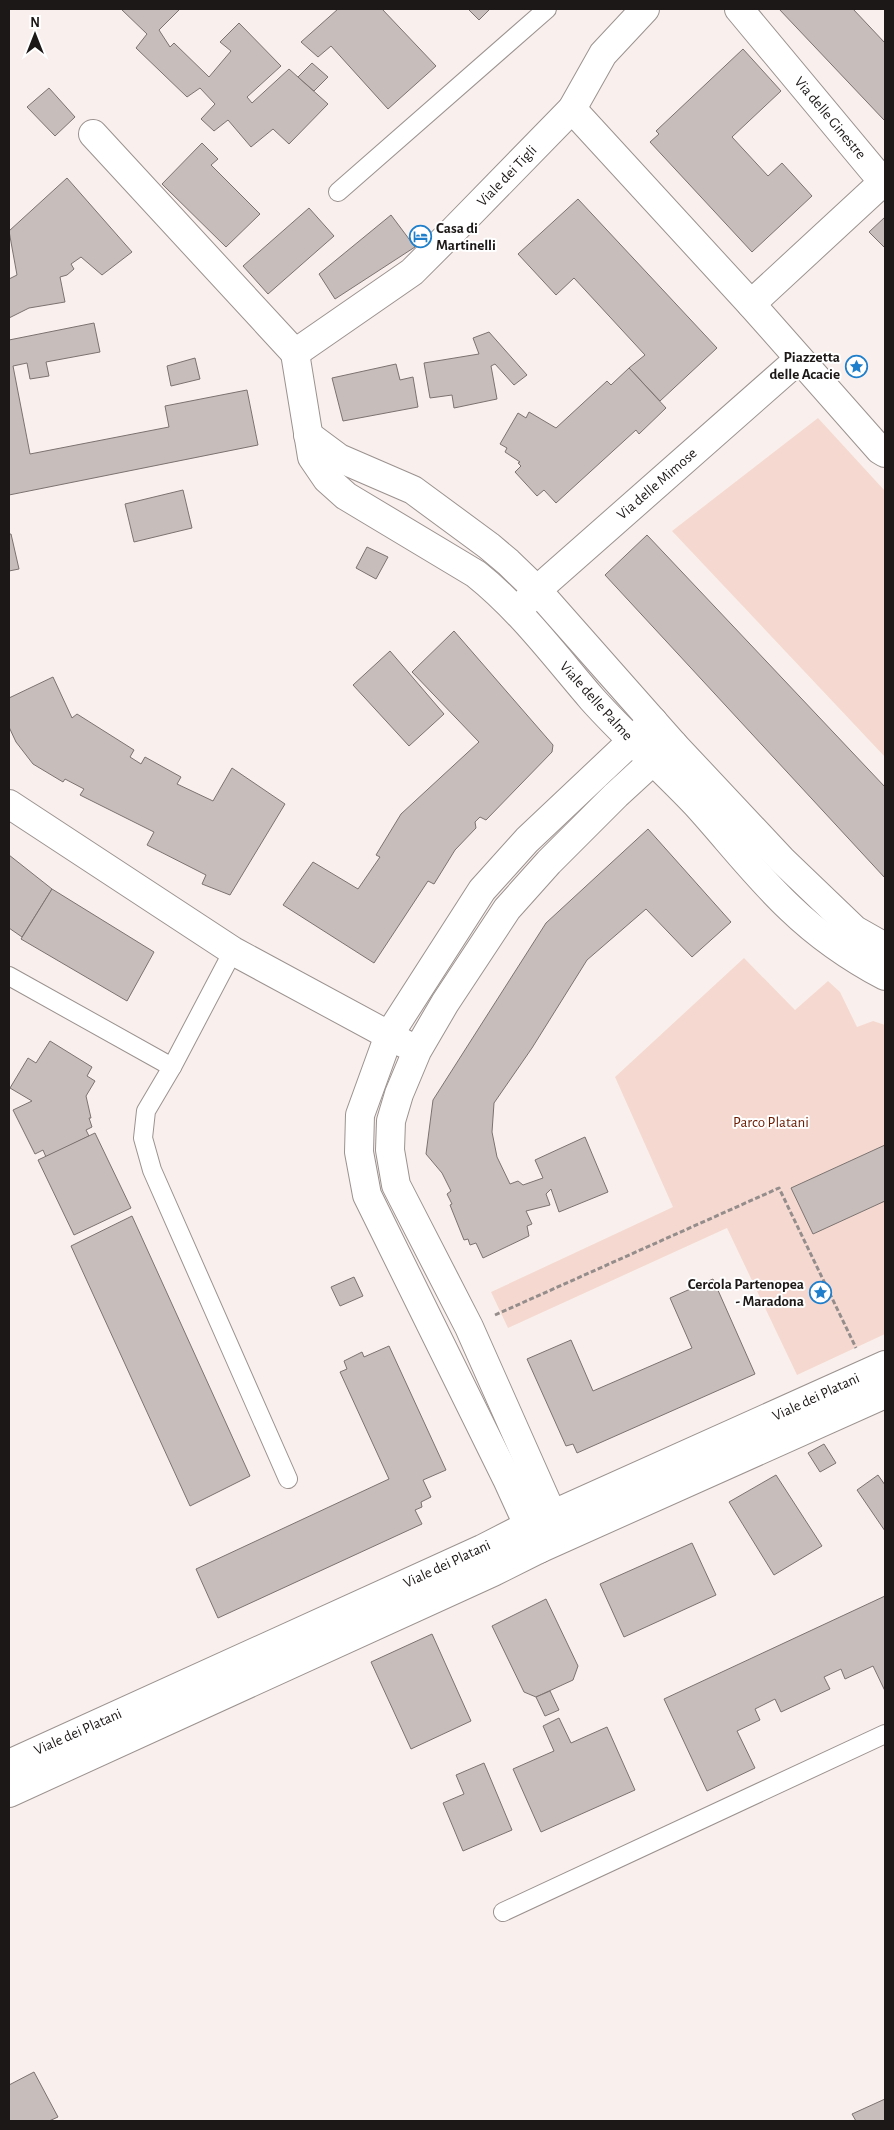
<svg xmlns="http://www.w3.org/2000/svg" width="894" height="2130" font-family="'Alegreya Sans',sans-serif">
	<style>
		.green { fill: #f5d9d0 }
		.building { fill: #c7bebb; stroke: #7c7371 }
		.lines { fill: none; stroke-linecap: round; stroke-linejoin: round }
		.lane-casing { stroke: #9b928f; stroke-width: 20 }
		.street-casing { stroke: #9b928f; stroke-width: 30 }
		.path { stroke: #948d8b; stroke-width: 3; stroke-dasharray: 5 2.5; stroke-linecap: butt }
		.lane { stroke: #fff; stroke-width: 18 }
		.street { stroke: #fff; stroke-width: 28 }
		.labels { text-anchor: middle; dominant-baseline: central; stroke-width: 4; stroke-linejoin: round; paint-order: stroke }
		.street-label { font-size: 15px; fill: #1c1817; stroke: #fff }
		.poi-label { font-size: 15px; font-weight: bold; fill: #1c1817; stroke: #fff; text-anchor: end }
		.park-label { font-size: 15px; fill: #6a1b00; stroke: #fff }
	</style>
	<rect width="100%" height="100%" fill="#f9f0ed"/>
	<!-- green -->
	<g class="green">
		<polygon points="818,418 885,491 885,757 672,531"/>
		<polygon points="744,958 795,1010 828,981 840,992 857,1027 873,1021 885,1025 885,1334 797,1375 727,1228 508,1328 491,1292 673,1207 615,1077"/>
	</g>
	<!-- building -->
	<g class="building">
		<polygon points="121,9 180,9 159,30 170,47 174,43 209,77 231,51 220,42 239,23 281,66 247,97 252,103 289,69 328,104 289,144 273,129 251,147 228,120 214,131 201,119 215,104 200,88 187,97 136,48 147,34"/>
		<polygon points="338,9 382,9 436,66 388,109 331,46 318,57 301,42"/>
		<polygon points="468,9 490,9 479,20"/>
		<polygon points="779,9 853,9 885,43 885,119 884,120"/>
		<polygon points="743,49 781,91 732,137 768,176 782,163 812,196 752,252 650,142 659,134 656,131"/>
		<polygon points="312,63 328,77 314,91 298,77"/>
		<polygon points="49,88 75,117 55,136 27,107"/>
		<polygon points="202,143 218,159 211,165 260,214 226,247 162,184"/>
		<polygon points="67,178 132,252 102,275 81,257 71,264 74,269 67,275 60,277 65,302 29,308 9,318 9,279 17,275 9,231"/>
		<polygon points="578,199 717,348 660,401 629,368 645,355 574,278 556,295 518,254"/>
		<polygon points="309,208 334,236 268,294 243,266"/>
		<polygon points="391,215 415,247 335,299 319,274"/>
		<polygon points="885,217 885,248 869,232"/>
		<polygon points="94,323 100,352 46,362 49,376 30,379 27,363 13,366 30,454 169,427 165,406 247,390 258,445 9,495 9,340"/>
		<polygon points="489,332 527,375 514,385 495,364 491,366 497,399 454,408 452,395 430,398 424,363 479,354 473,338"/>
		<polygon points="195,358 200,379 171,386 167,366"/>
		<polygon points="396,364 400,380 413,377 418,407 343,421 332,378"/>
		<polygon points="629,368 666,408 639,434 636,430 556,503 544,490 537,496 515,472 521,466 518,463 520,462 505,452 507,448 500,444 518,413 526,418 529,412 556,428 607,381 611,385"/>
		<polygon points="183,490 192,528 134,542 125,504"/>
		<polygon points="9,534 11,534 19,569 9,571"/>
		<polygon points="647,535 885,787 885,878 605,575"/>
		<polygon points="367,547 388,557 376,579 356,568"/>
		<polygon points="454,631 553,745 552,752 486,820 480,817 475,822 476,828 455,850 434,884 428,881 374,963 283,905 313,862 358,889 380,857 376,855 401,814 479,742 412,672"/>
		<polygon points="390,651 444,714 409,746 353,685"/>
		<polygon points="53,677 72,718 77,714 134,750 130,757 141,764 145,757 181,777 177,784 213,801 232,768 285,804 230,895 202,884 206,875 147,845 154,832 80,795 84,789 65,779 63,782 33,764 16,742 9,727 9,698"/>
		<polygon points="648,829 731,922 692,957 646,909 587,960 532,1048 494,1103 492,1132 497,1157 510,1184 518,1181 523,1185 543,1178 535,1160 585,1137 608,1192 559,1212 551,1189 546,1194 550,1205 526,1211 532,1224 527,1226 529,1236 483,1258 476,1243 470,1245 468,1239 464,1240 450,1205 452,1204 447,1194 451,1191 442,1173 426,1154 433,1100 546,923"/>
		<polygon points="9,855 52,889 22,937 9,928"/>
		<polygon points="52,889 154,952 127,1001 21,939"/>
		<polygon points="50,1041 92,1067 87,1076 95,1081 86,1096 91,1118 89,1118 92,1127 86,1130 89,1136 46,1157 43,1150 35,1154 13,1110 32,1101 10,1088 28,1058 36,1063"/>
		<polygon points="95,1133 131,1208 74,1235 38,1160"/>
		<polygon points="885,1145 885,1201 813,1234 791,1188"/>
		<polygon points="132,1216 250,1476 190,1506 71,1246"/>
		<polygon points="354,1277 363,1296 340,1306 331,1287"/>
		<polygon points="713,1279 755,1374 577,1453 573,1444 566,1446 527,1359 571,1340 593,1391 692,1348 670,1298"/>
		<polygon points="389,1346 446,1470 423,1480 431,1497 421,1502 422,1507 415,1510 422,1524 218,1618 196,1569 389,1479 340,1372 347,1369 344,1361 362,1352 364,1357"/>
		<polygon points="824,1444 836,1463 820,1472 808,1453"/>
		<polygon points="776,1475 822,1546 774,1575 729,1502"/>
		<polygon points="878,1475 885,1485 885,1531 857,1490"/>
		<polygon points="692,1543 716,1595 624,1637 600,1584"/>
		<polygon points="885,1596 885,1691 873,1666 845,1679 841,1669 824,1677 830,1689 781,1712 775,1699 755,1709 760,1720 737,1731 755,1768 707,1791 664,1699"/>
		<polygon points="546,1599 578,1666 573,1680 536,1697 524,1692 492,1626"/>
		<polygon points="432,1634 471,1721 411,1749 371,1662"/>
		<polygon points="550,1691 559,1710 545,1716 536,1697"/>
		<polygon points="559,1718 571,1743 607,1727 635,1790 541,1832 513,1769 554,1751 543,1726"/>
		<polygon points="484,1763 512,1830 463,1851 443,1803 464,1794 456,1775"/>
		<polygon points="34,2072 58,2117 49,2121 9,2121 9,2085"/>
		<polygon points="885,2099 885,2121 856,2121 852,2114"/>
	</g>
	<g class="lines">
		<defs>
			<g id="lane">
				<polyline points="338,192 547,9"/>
				<polyline points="233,951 172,1067 146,1111 143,1138 152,1170 288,1479"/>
				<polyline points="9,976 172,1067"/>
				<polyline points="503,1912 885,1734"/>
			</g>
			<g id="street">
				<polyline points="739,9 883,182 751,304"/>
				<polyline points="572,109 751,304 880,450 885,453"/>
				<polyline points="93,134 295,353"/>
				<path d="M295 353 312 457 327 479 346 496 476 574C521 610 555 656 592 699 625 736 662 768 696 804 727 838 756 876 790 908 818 935 851 958 885 976"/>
				<polyline points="295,353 412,272 451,233 572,109 603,54 645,9"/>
				<polyline points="308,435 339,458 413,490 489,546 508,562 537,590 674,745 782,860 855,930 885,947"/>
				<polyline points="525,603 537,590 799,359"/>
				<polyline points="9,804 233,951 405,1044"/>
				<polyline points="560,1532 469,1327 396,1185 390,1150 391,1121 399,1094 417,1051 445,1003 507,909 549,862 616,795 652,762 674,745"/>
				<polyline points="539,1549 507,1479 367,1195 359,1152 360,1115 389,1035 482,890 527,840 653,721"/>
				<polyline points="9,1764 482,1549 529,1525 885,1365"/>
				<polyline points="9,1793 493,1572 539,1549 885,1394"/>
			</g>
		</defs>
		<!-- lane casing -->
		<use href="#lane" class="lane-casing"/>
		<!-- street casing -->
		<use href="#street" class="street-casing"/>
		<!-- path -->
		<polyline class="path" points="495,1315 779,1188 856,1348"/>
		<!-- lane -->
		<use href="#lane" class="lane"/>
		<!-- street -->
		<use href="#street" class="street"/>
	</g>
	<!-- icons -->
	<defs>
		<symbol id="hotel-ring" viewBox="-11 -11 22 22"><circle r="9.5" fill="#fff" stroke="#1f7fcb" stroke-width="1.5"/><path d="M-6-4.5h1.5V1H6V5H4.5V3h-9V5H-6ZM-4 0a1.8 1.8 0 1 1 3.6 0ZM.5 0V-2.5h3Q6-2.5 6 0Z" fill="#1f7fcb"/></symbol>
		<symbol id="sight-ring" viewBox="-11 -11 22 22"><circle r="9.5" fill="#fff" stroke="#1f7fcb" stroke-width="1.5"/><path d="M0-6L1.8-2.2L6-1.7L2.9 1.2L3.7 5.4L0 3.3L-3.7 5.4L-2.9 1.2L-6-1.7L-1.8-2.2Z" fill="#1f7fcb"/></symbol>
	</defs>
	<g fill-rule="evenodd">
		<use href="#hotel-ring" x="408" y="224" width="25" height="25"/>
		<use href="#sight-ring" x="844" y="354" width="25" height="25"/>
		<use href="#sight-ring" x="808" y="1280" width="25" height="25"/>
	</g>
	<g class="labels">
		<!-- street labels -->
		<g class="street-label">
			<text transform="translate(830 118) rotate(50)">Via delle Ginestre</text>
			<text transform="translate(507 176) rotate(-46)">Viale dei Tigli</text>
			<text transform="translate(657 484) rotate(-41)">Via delle Mimose</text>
			<text transform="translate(596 701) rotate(48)">Viale delle Palme</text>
			<text transform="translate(816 1397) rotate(-25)">Viale dei Platani</text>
			<text transform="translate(447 1564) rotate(-25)">Viale dei Platani</text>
			<text transform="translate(78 1732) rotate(-24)">Viale dei Platani</text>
		</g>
		<!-- poi labels -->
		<g class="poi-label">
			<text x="436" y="228" text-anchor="start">Casa di<tspan x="436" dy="17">Martinelli</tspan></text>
			<text x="840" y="357">Piazzetta<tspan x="840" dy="17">delle Acacie</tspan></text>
			<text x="804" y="1284">Cercola Partenopea<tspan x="804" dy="17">- Maradona</tspan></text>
		</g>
		<!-- park labels -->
		<g class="park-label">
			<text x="771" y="1122">Parco Platani</text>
		</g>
	</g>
	<!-- border -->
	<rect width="894" height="2130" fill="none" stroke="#1c1817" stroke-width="20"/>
	<!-- north arrow -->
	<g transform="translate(35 35)" stroke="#ffffff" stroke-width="4" paint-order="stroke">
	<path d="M0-4L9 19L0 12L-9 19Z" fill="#1c1817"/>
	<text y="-8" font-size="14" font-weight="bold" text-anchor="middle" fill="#1c1817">N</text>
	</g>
</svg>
